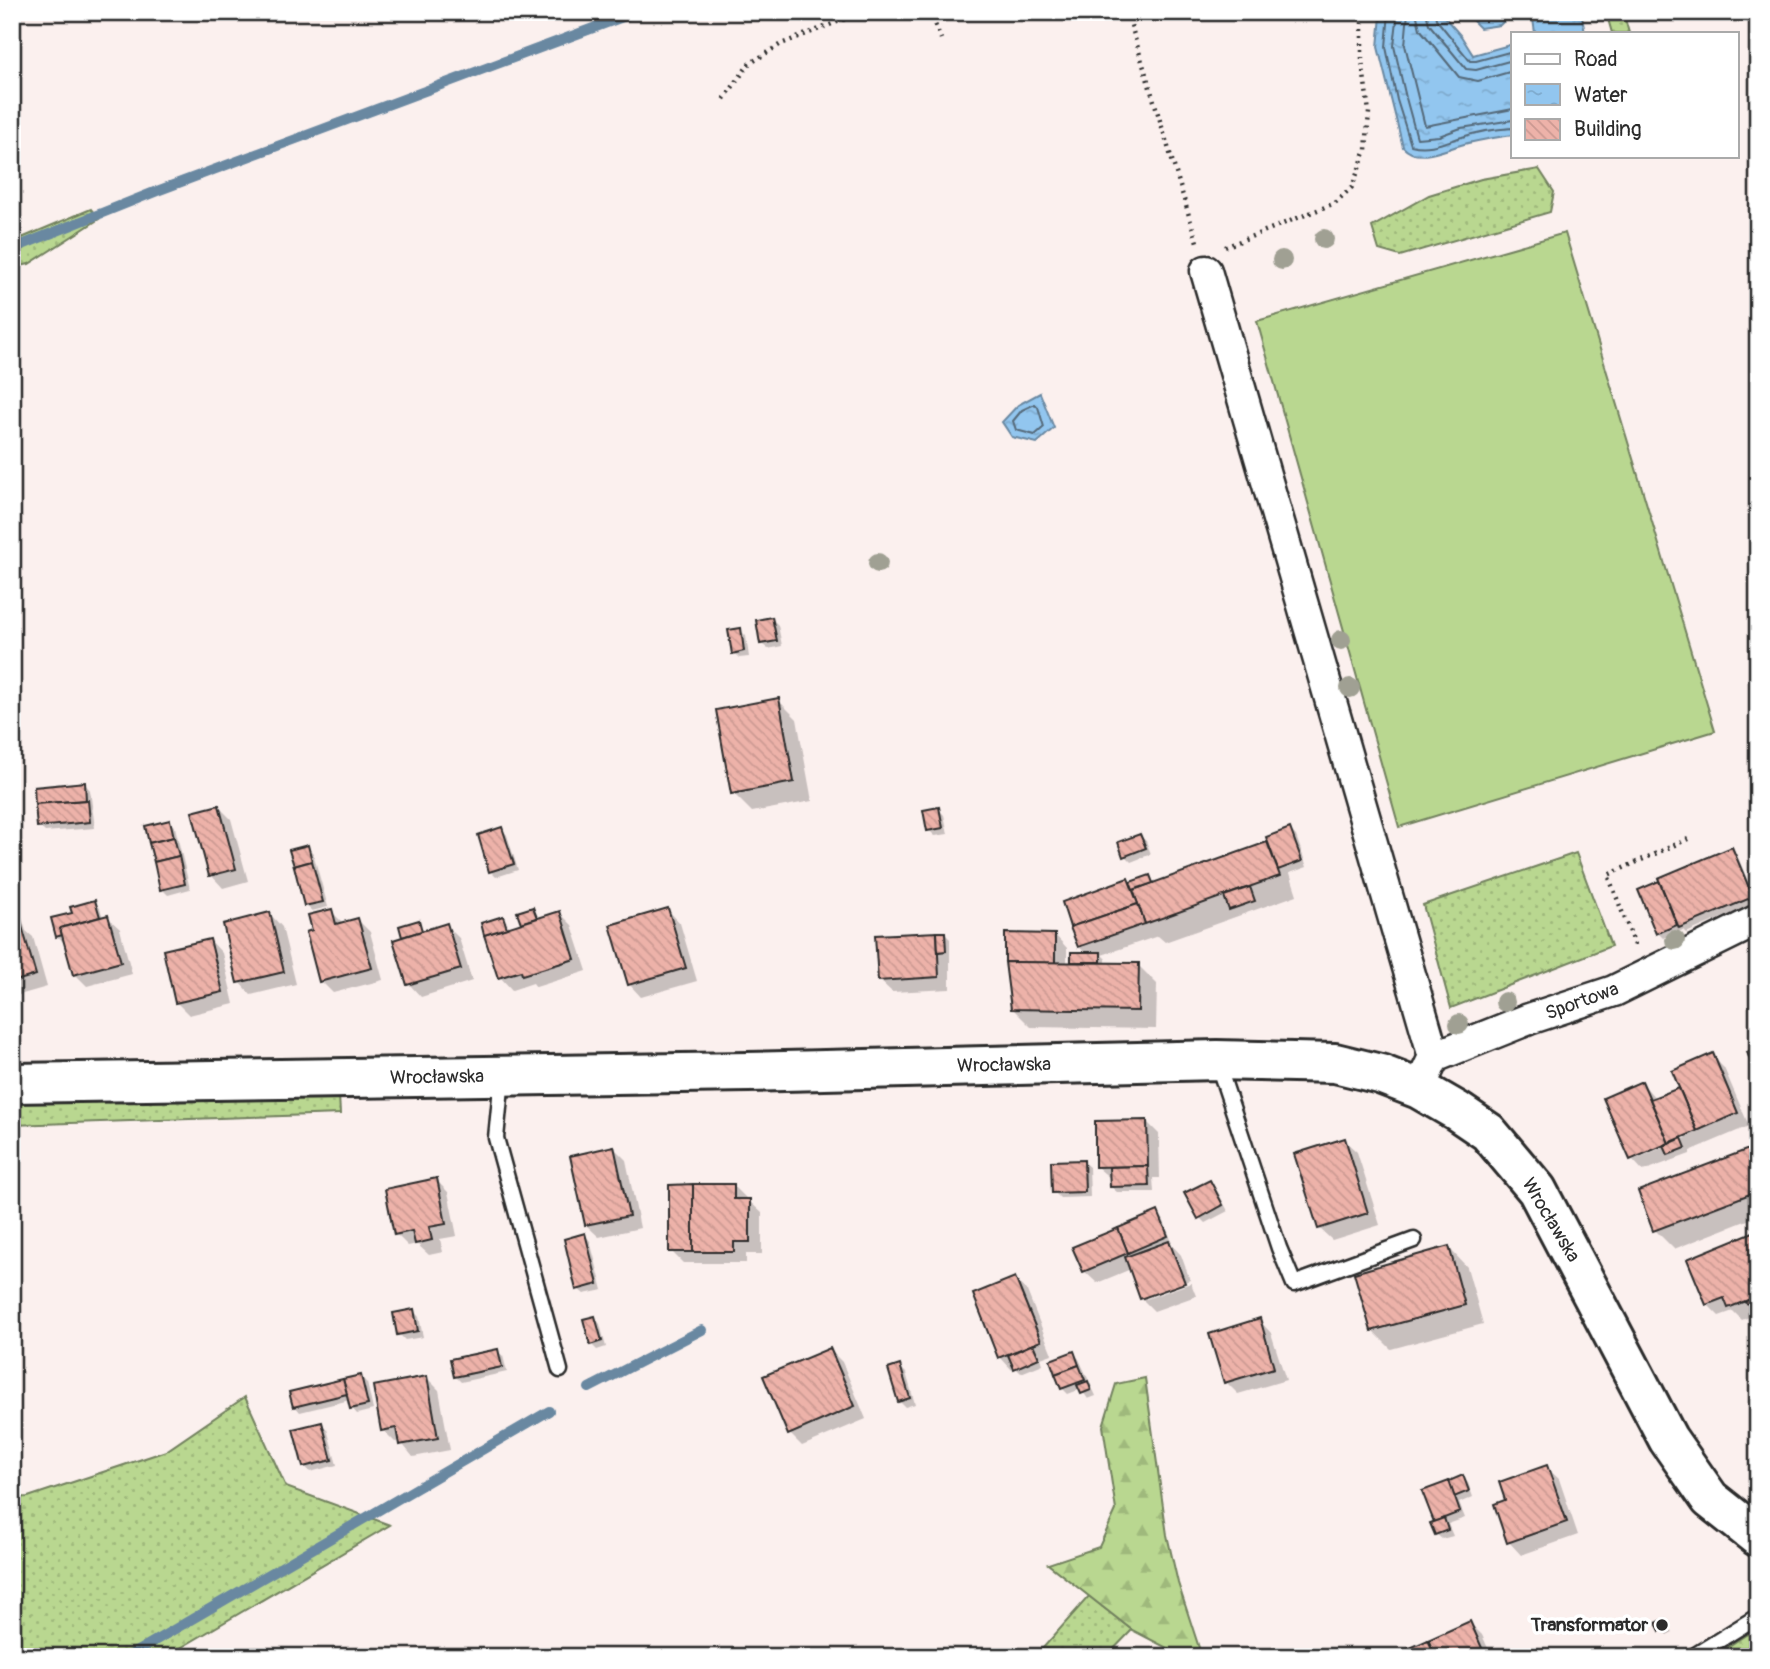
<svg xmlns="http://www.w3.org/2000/svg" width="1770" height="1669" font-family="Pangolin,sans-serif">
	<style>
		.grass { fill: url(#grass-dots); stroke: #72815e; stroke-width: 2 }
		.forest { fill: url(#forest-firs); stroke: #72815e; stroke-width: 2 }
		.pitch { fill: #b9d790; stroke: #72815e; stroke-width: 2 }
		.water { fill: url(#water-ripples); stroke: #6988a1; stroke-width: 2 }
		.shadow { fill: #0003 }
		.lines { fill: none; stroke-linecap: round; stroke-linejoin: round }
		.shore { stroke: #546979; stroke-width: 2 }
		.stream { stroke: #6988a1; stroke-width: 10 }
		.building { fill: url(#building-back-hatch); stroke: #2b2b2b; stroke-width: 2 }
		.lane-casing { stroke: #2b2b2b; stroke-width: 19 }
		.street-casing { stroke: #2b2b2b; stroke-width: 35 }
		.secondary-casing { stroke: #2b2b2b; stroke-width: 44 }
		.path { stroke: #2b2b2b; stroke-width: 4.5; stroke-dasharray: 2 5; stroke-linecap: butt }
		.lane { stroke: #fff; stroke-width: 14 }
		.street { stroke: #fff; stroke-width: 30 }
		.secondary { stroke: #fff; stroke-width: 38 }
		.tree { fill: #a0a093 }
		.poi-dot { fill: #2b2b2b; stroke: #fff; stroke-width: 2.5 }
		.labels { text-anchor: middle; dominant-baseline: central; stroke-width: 7; stroke-linejoin: round; paint-order: stroke }
		.street-label { font-size: 19px; fill: #2b2b2b; stroke: #fff }
		.poi-label { font-size: 19px; font-weight: bold; fill: #2b2b2b; stroke: #fff; text-anchor: end }
	</style>
	<defs>
		<pattern id="grass-dots" width="8" height="8" patternUnits="userSpaceOnUse" patternTransform="scale(1.75)"><rect width="8" height="8" fill="#b9d790"/><path d="M2 2h.1M6 6h.1" fill="none" stroke="#9fb97c" stroke-width="1.8" stroke-linecap="round"/></pattern>
		<pattern id="forest-firs" width="22" height="20" patternUnits="userSpaceOnUse" patternTransform="scale(1.75)"><rect width="22" height="20" fill="#b9d790"/><path d="M5 1l3.5 6h-7zM16 11l3.5 6h-7z" fill="#9fb97c"/></pattern>
		<pattern id="water-ripples" width="26" height="14" patternUnits="userSpaceOnUse" patternTransform="scale(1.75)"><rect width="26" height="14" fill="#92c6ef"/><path d="M2 4q2-2 4 0t4 0M15 11q2-2 4 0t4 0" fill="none" stroke="#7eaacd"/></pattern>
		<pattern id="building-back-hatch" width="6" height="6" patternUnits="userSpaceOnUse" patternTransform="scale(1.75)"><rect width="6" height="6" fill="#edb2a9"/><path d="M-1 5l2 2M0 0l6 6M5-1l2 2" fill="none" stroke="#cb9992"/></pattern>
	</defs>
	<rect width="100%" height="100%" fill="#fbf0ee"/>
	<filter id="ink" filterUnits="userSpaceOnUse"><feTurbulence type="fractalNoise" baseFrequency=".0143" numOctaves="2"/><feDisplacementMap in="SourceGraphic" scale="14" xChannelSelector="R" yChannelSelector="G"/><feConvolveMatrix kernelMatrix="1 2 1 2 8 2 1 2 1" color-interpolation-filters="sRGB"/></filter>
	<g filter="url(#ink)">
		<!-- grass -->
		<g class="grass">
			<polygon points="1606,12 1623,12 1629,33 1612,33"/>
			<polygon points="1539,169 1554,192 1550,212 1400,256 1379,250 1372,227 1429,195 1481,179"/>
			<polygon points="91,209 99,219 29,264 12,268 12,242"/>
			<polygon points="1576,853 1611,946 1451,1008 1423,905"/>
			<polygon points="339,1095 340,1114 12,1125 12,1101"/>
			<polygon points="245,1397 286,1487 390,1525 165,1657 12,1657 12,1498 28,1497 166,1451"/>
			<polygon points="1089,1596 1132,1630 1106,1657 1035,1657"/>
			<polygon points="1758,1627 1758,1657 1712,1657"/>
		</g>
		<!-- forest -->
		<polygon class="forest" points="1145,1378 1167,1535 1178,1583 1202,1657 1172,1657 1169,1649 1132,1630 1048,1564 1099,1547 1116,1510 1103,1426 1116,1384"/>
		<!-- pitch -->
		<polygon class="pitch" points="1565,233 1715,731 1399,827 1257,321"/>
		<!-- water -->
		<g class="water">
			<path d="M1387 12H1440L1461 36 1473 55 1513 44V135C1498 137 1482 140 1468 143 1449 147 1419 165 1403 147L1378 47 1381 16Z"/>
			<polygon points="1467,12 1513,12 1500,25 1480,28 1470,18"/>
			<polygon points="1532,12 1581,12 1585,33 1535,33"/>
			<polygon points="1040,393 1054,428 1037,443 1012,437 1002,422 1018,405"/>
		</g>
		<!-- shadow -->
		<g class="shadow">
			<polygon points="772,619 778,625 782,646 768,649 762,644"/>
			<polygon points="740,630 746,636 749,657 739,658 734,653"/>
			<polygon points="778,700 797,719 812,801 752,812 733,793"/>
			<polygon points="85,784 90,790 95,828 45,832 39,826 36,788"/>
			<polygon points="219,807 231,819 248,881 223,888 211,875"/>
			<polygon points="938,809 944,815 948,834 935,836 929,830"/>
			<polygon points="169,822 175,827 190,889 168,895 162,889"/>
			<polygon points="502,829 507,835 518,870 496,877 490,871"/>
			<polygon points="1290,830 1296,836 1307,867 1290,873 1297,895 1165,942 1158,936 1102,955 1106,959 1106,965 1138,965 1157,984 1156,1029 1031,1027 1012,1008 1055,935 1067,948 1067,964 1076,964 1073,962 1087,954 1079,947 1128,880 1131,883 1149,877 1156,884 1270,843"/>
			<polygon points="1140,836 1146,841 1151,854 1131,862 1125,856"/>
			<polygon points="307,847 313,853 328,907 312,911 306,906"/>
			<polygon points="1731,849 1737,855 1757,903 1686,933 1683,930 1663,938 1658,933 1640,891"/>
			<polygon points="94,902 100,908 103,918 107,917 120,929 132,974 87,986 75,974 66,941 63,942 58,936 53,920 74,914"/>
			<polygon points="14,904 20,910 26,931 33,937 47,987 12,997 12,905"/>
			<polygon points="533,909 540,919 560,913 572,925 587,971 536,987 533,983 512,990 500,977 502,918 507,922 503,922 511,936 507,922 510,929 524,924 522,923"/>
			<polygon points="668,910 680,923 697,981 641,997 629,984"/>
			<polygon points="331,911 344,924 358,920 370,932 383,980 333,993 321,981 314,932"/>
			<polygon points="270,914 282,927 296,984 251,995 239,982"/>
			<polygon points="418,922 425,932 446,925 459,938 472,981 421,997 409,984 404,936"/>
			<polygon points="944,933 950,939 950,989 892,992 879,980 877,937"/>
			<polygon points="210,940 222,953 234,1004 189,1015 177,1003"/>
			<polygon points="1712,1056 1724,1068 1749,1126 1690,1151 1690,1154 1643,1171 1633,1160 1686,1138 1684,1135 1631,1158 1642,1083 1656,1099 1681,1089"/>
			<polygon points="1147,1122 1159,1134 1160,1178 1153,1178 1154,1192 1117,1192 1111,1187 1111,1179 1097,1167"/>
			<polygon points="1344,1140 1357,1152 1380,1225 1332,1240 1319,1228"/>
			<polygon points="614,1148 626,1160 640,1228 599,1237 586,1225"/>
			<polygon points="1754,1149 1758,1153 1758,1216 1674,1249 1655,1230"/>
			<polygon points="1083,1162 1089,1167 1090,1197 1060,1198 1054,1192"/>
			<polygon points="436,1180 448,1192 457,1236 440,1239 443,1252 429,1255 417,1244 408,1246 396,1234"/>
			<polygon points="1209,1182 1215,1187 1228,1211 1205,1223 1199,1217"/>
			<polygon points="734,1186 746,1198 746,1201 749,1201 762,1213 762,1254 746,1254 746,1263 683,1263 671,1251"/>
			<polygon points="1157,1214 1163,1219 1172,1242 1170,1243 1181,1255 1190,1280 1146,1295 1146,1299 1191,1283 1196,1296 1154,1311 1141,1298 1131,1269 1097,1283 1084,1271"/>
			<polygon points="1758,1232 1758,1313 1742,1320 1733,1311 1719,1316 1707,1304"/>
			<polygon points="585,1235 590,1241 603,1290 584,1294 578,1289"/>
			<polygon points="1449,1248 1467,1267 1483,1324 1391,1349 1372,1330"/>
			<polygon points="1014,1279 1027,1291 1052,1354 1041,1358 1043,1364 1021,1373 1016,1368 1012,1370 1000,1357 975,1295"/>
			<polygon points="414,1311 419,1317 423,1337 405,1340 399,1334"/>
			<polygon points="595,1318 600,1324 606,1347 597,1350 591,1344"/>
			<polygon points="1259,1320 1271,1333 1286,1380 1238,1394 1226,1382"/>
			<polygon points="830,1350 842,1362 866,1419 802,1446 790,1434"/>
			<polygon points="497,1351 503,1356 507,1372 461,1382 455,1376"/>
			<polygon points="1073,1353 1079,1359 1096,1396 1088,1399 1081,1389 1068,1394 1062,1388"/>
			<polygon points="900,1367 906,1373 915,1404 905,1407 899,1401"/>
			<polygon points="361,1377 367,1383 373,1410 357,1414 352,1408 350,1400 300,1412 295,1406"/>
			<polygon points="427,1378 439,1390 450,1450 413,1457 400,1441 395,1442 383,1430"/>
			<polygon points="321,1424 327,1429 337,1465 310,1472 305,1466"/>
			<polygon points="1546,1467 1559,1479 1578,1535 1521,1555 1509,1542 1496,1505 1507,1502"/>
			<polygon points="1463,1477 1468,1483 1473,1497 1459,1503 1465,1518 1448,1524 1453,1536 1442,1539 1436,1534"/>
			<polygon points="1664,1621 1673,1632 1667,1635 1662,1630"/>
			<polygon points="1470,1623 1482,1635 1492,1657 1408,1657"/>
		</g>
		<g class="lines">
			<!-- shore -->
			<g class="shore">
				<path d="M1389 12 1386 47 1397 100 1411 145C1429 150 1445 142 1462 137 1477 132 1496 129 1513 128"/>
				<polyline points="1398,12 1394,46 1406,98 1417,138 1439,136 1461,128 1513,120"/>
				<polyline points="1408,12 1405,45 1425,126 1513,109"/>
				<polyline points="1416,12 1420,29 1459,77 1478,81 1513,71"/>
				<polyline points="1426,12 1429,24 1466,69 1476,70 1513,60"/>
				<polyline points="1435,12 1436,19 1470,61 1476,61 1513,51"/>
				<polygon points="1035,404 1038,407 1044,427 1035,435 1016,430 1013,421 1022,410"/>
			</g>
			<!-- stream -->
			<g class="stream">
				<polyline points="12,249 157,191 636,12"/>
				<polyline points="589,1388 702,1330"/>
				<polyline points="127,1657 549,1411"/>
			</g>
		</g>
		<!-- building -->
		<g class="building">
			<polygon points="772,617 777,641 760,644 756,620"/>
			<polygon points="741,628 744,651 732,654 728,630"/>
			<polygon points="779,698 794,782 731,794 716,710"/>
			<polygon points="85,782 86,800 35,804 34,787"/>
			<polygon points="88,800 90,822 37,827 35,804"/>
			<polygon points="219,805 236,869 209,876 192,812"/>
			<polygon points="939,807 943,828 927,831 923,810"/>
			<polygon points="170,820 174,837 149,843 145,826"/>
			<polygon points="502,827 514,864 489,872 478,835"/>
			<polygon points="1290,828 1302,861 1278,870 1266,837"/>
			<polygon points="1140,834 1146,848 1123,857 1118,842"/>
			<polygon points="174,837 179,856 154,862 149,843"/>
			<polygon points="1267,842 1280,876 1145,924 1133,890"/>
			<polygon points="308,845 312,861 294,866 289,850"/>
			<polygon points="1732,847 1753,897 1679,928 1658,878"/>
			<polygon points="179,856 185,884 160,890 154,862"/>
			<polygon points="312,861 323,902 304,906 294,866"/>
			<polygon points="1150,875 1153,883 1133,890 1130,882"/>
			<polygon points="1128,878 1138,904 1070,927 1062,902"/>
			<polygon points="1659,881 1677,925 1656,934 1638,890"/>
			<polygon points="1250,887 1255,901 1229,910 1224,896"/>
			<polygon points="95,900 100,917 60,928 62,935 56,937 51,918 72,913 70,907"/>
			<polygon points="15,902 21,923 12,926 12,903"/>
			<polygon points="1138,904 1145,924 1078,947 1070,927"/>
			<polygon points="533,907 537,918 521,923 517,912"/>
			<polygon points="668,908 686,968 628,985 610,925"/>
			<polygon points="332,909 336,924 358,918 372,968 319,982 306,932 312,930 308,915"/>
			<polygon points="560,911 575,959 522,975 521,971 498,978 484,935"/>
			<polygon points="270,912 284,972 237,983 223,924"/>
			<polygon points="108,915 121,962 73,975 60,928"/>
			<polygon points="503,916 507,928 484,935 481,923"/>
			<polygon points="419,920 422,931 402,937 399,926"/>
			<polygon points="21,923 36,975 12,982 12,926"/>
			<polygon points="447,923 461,969 407,985 393,940"/>
			<polygon points="937,932 939,977 878,981 875,935"/>
			<polygon points="937,932 945,932 946,951 938,952"/>
			<polygon points="1005,933 1055,934 1055,963 1005,962"/>
			<polygon points="210,939 223,992 175,1003 163,950"/>
			<rect x="1071" y="952" width="30" height="10"/>
			<polygon points="1005,962 1139,963 1138,1011 1011,1009"/>
			<polygon points="1758,1047 1758,1072 1755,1073 1747,1052"/>
			<polygon points="1713,1053 1738,1113 1697,1131 1672,1071"/>
			<polygon points="1642,1081 1669,1143 1630,1160 1603,1098"/>
			<polygon points="1679,1088 1697,1131 1669,1143 1650,1099"/>
			<polygon points="1147,1120 1148,1166 1095,1167 1095,1121"/>
			<polygon points="1345,1138 1368,1213 1318,1229 1294,1154"/>
			<polygon points="1682,1138 1686,1148 1668,1155 1664,1146"/>
			<polygon points="614,1146 629,1216 585,1225 570,1156"/>
			<polygon points="1754,1147 1758,1156 1758,1191 1653,1231 1638,1191"/>
			<polygon points="1084,1160 1085,1192 1052,1193 1051,1161"/>
			<polygon points="1148,1166 1149,1186 1110,1187 1109,1167"/>
			<polygon points="437,1178 446,1224 429,1227 432,1240 415,1244 412,1231 394,1235 385,1189"/>
			<polygon points="1210,1180 1223,1205 1198,1219 1184,1193"/>
			<polygon points="693,1184 734,1184 734,1199 750,1199 750,1242 734,1242 734,1252 693,1252"/>
			<polygon points="693,1184 693,1252 669,1252 669,1185"/>
			<polygon points="1158,1211 1168,1236 1128,1253 1118,1228"/>
			<polygon points="1118,1228 1128,1253 1083,1272 1072,1247"/>
			<polygon points="1758,1230 1758,1296 1728,1308 1724,1298 1706,1305 1687,1259"/>
			<polygon points="585,1233 598,1284 576,1290 564,1239"/>
			<polygon points="1169,1241 1185,1283 1140,1299 1125,1257"/>
			<polygon points="1449,1246 1465,1305 1371,1331 1354,1273"/>
			<polygon points="1015,1277 1041,1341 998,1358 973,1294"/>
			<polygon points="1758,1296 1755,1307 1744,1302"/>
			<polygon points="414,1309 418,1331 397,1335 393,1313"/>
			<polygon points="595,1316 602,1341 590,1345 583,1319"/>
			<polygon points="1260,1318 1274,1368 1224,1383 1209,1334"/>
			<polygon points="1033,1344 1039,1358 1014,1369 1008,1355"/>
			<polygon points="830,1348 855,1406 788,1435 763,1376"/>
			<polygon points="498,1349 502,1367 454,1377 450,1359"/>
			<polygon points="1074,1351 1079,1365 1055,1374 1050,1360"/>
			<polygon points="900,1365 910,1398 898,1402 888,1369"/>
			<polygon points="1079,1365 1085,1380 1061,1389 1055,1374"/>
			<polygon points="361,1375 368,1405 350,1409 343,1379"/>
			<polygon points="427,1376 438,1438 399,1445 396,1428 381,1431 373,1386"/>
			<polygon points="343,1379 347,1394 293,1407 289,1392"/>
			<polygon points="1088,1381 1091,1390 1081,1394 1077,1385"/>
			<polygon points="322,1422 332,1460 303,1467 293,1429"/>
			<polygon points="1547,1465 1567,1522 1507,1543 1494,1504 1505,1500 1499,1482"/>
			<polygon points="1463,1475 1469,1491 1454,1497 1449,1481"/>
			<polygon points="1449,1481 1460,1512 1434,1522 1422,1491"/>
			<polygon points="1444,1518 1448,1530 1435,1535 1430,1523"/>
			<polygon points="1665,1619 1669,1626 1660,1631 1656,1623"/>
			<polygon points="1470,1621 1486,1657 1436,1657 1428,1640"/>
			<polygon points="1428,1640 1436,1657 1406,1657 1403,1651"/>
		</g>
		<g class="lines">
			<defs>
				<g id="lane">
					<polyline points="1217,1062 1279,1248 1294,1284 1414,1240"/>
					<polyline points="502,1077 496,1138 560,1370"/>
					<polyline points="1692,1657 1758,1616"/>
				</g>
				<g id="street">
					<polyline points="1206,271 1434,1057"/>
					<polyline points="1426,1074 1434,1057 1529,1019 1614,991 1758,920"/>
				</g>
				<polyline id="secondary" points="12,1083 748,1072 1217,1060 1335,1063 1380,1074 1419,1089 1457,1111 1488,1132 1537,1190 1668,1439 1710,1499 1758,1537"/>
			</defs>
			<!-- lane casing -->
			<use href="#lane" class="lane-casing"/>
			<!-- street casing -->
			<use href="#street" class="street-casing"/>
			<!-- secondary casing -->
			<use href="#secondary" class="secondary-casing"/>
			<!-- path -->
			<g class="path">
				<polyline points="930,12 941,39"/>
				<polyline points="1127,12 1197,242"/>
				<polyline points="724,99 749,64 781,44 863,12"/>
				<polyline points="1225,247 1335,203 1352,187 1366,150 1369,112 1362,60 1362,12"/>
				<polyline points="1635,945 1608,875 1688,839"/>
			</g>
			<!-- lane -->
			<use href="#lane" class="lane"/>
			<!-- street -->
			<use href="#street" class="street"/>
			<!-- secondary -->
			<use href="#secondary" class="secondary"/>
		</g>
		<!-- trees -->
		<g class="tree">
			<circle cx="1324" cy="239" r="10"/>
			<circle cx="1282" cy="260" r="10"/>
			<circle cx="878" cy="563" r="10"/>
			<circle cx="1341" cy="640" r="10"/>
			<circle cx="1350" cy="688" r="10"/>
			<circle cx="1675" cy="940" r="10"/>
			<circle cx="1505" cy="1002" r="10"/>
			<circle cx="1459" cy="1024" r="10"/>
		</g>
	</g>
	<!-- markers -->
	<circle class="poi-dot" cx="1662" cy="1625" r="7"/>
	<g class="labels">
		<!-- street labels -->
		<g class="street-label">
			<text transform="translate(1582 1001) rotate(-20)">Sportowa</text>
			<text transform="translate(1004 1065) rotate(-1)">Wrocławska</text>
			<text transform="translate(437 1077) rotate(-1)">Wrocławska</text>
			<text transform="translate(1551 1220) rotate(59)">Wrocławska</text>
		</g>
		<!-- poi labels -->
		<g class="poi-label">
			<text x="1648" y="1625">Transformator</text>
		</g>
	</g>
	<!-- margin -->
	<rect width="1770" height="1669" fill="none" stroke="#fff" stroke-width="42"/>
	<rect x="21" y="21" width="1728" height="1627" fill="none" stroke="#2b2b2b" stroke-width="2.5" filter="url(#ink)"/>
	<!-- legend -->
	<rect x="1511" y="32" width="228" height="126" fill="#ffffff" stroke="#aaaaaa" stroke-width="2"/>
	<rect x="1525" y="54" width="35" height="10" fill="#ffffff" stroke="#aaaaaa" stroke-width="2"/>
	<text x="1574" y="66" font-size="21" fill="#2b2b2b">Road</text>
	<rect x="1525" y="84" width="35" height="21" fill="url(#water-ripples)" stroke="#aaaaaa" stroke-width="2"/>
	<text x="1574" y="102" font-size="21" fill="#2b2b2b">Water</text>
	<rect x="1525" y="119" width="35" height="21" fill="url(#building-back-hatch)" stroke="#aaaaaa" stroke-width="2"/>
	<text x="1574" y="136" font-size="21" fill="#2b2b2b">Building</text>
</svg>
